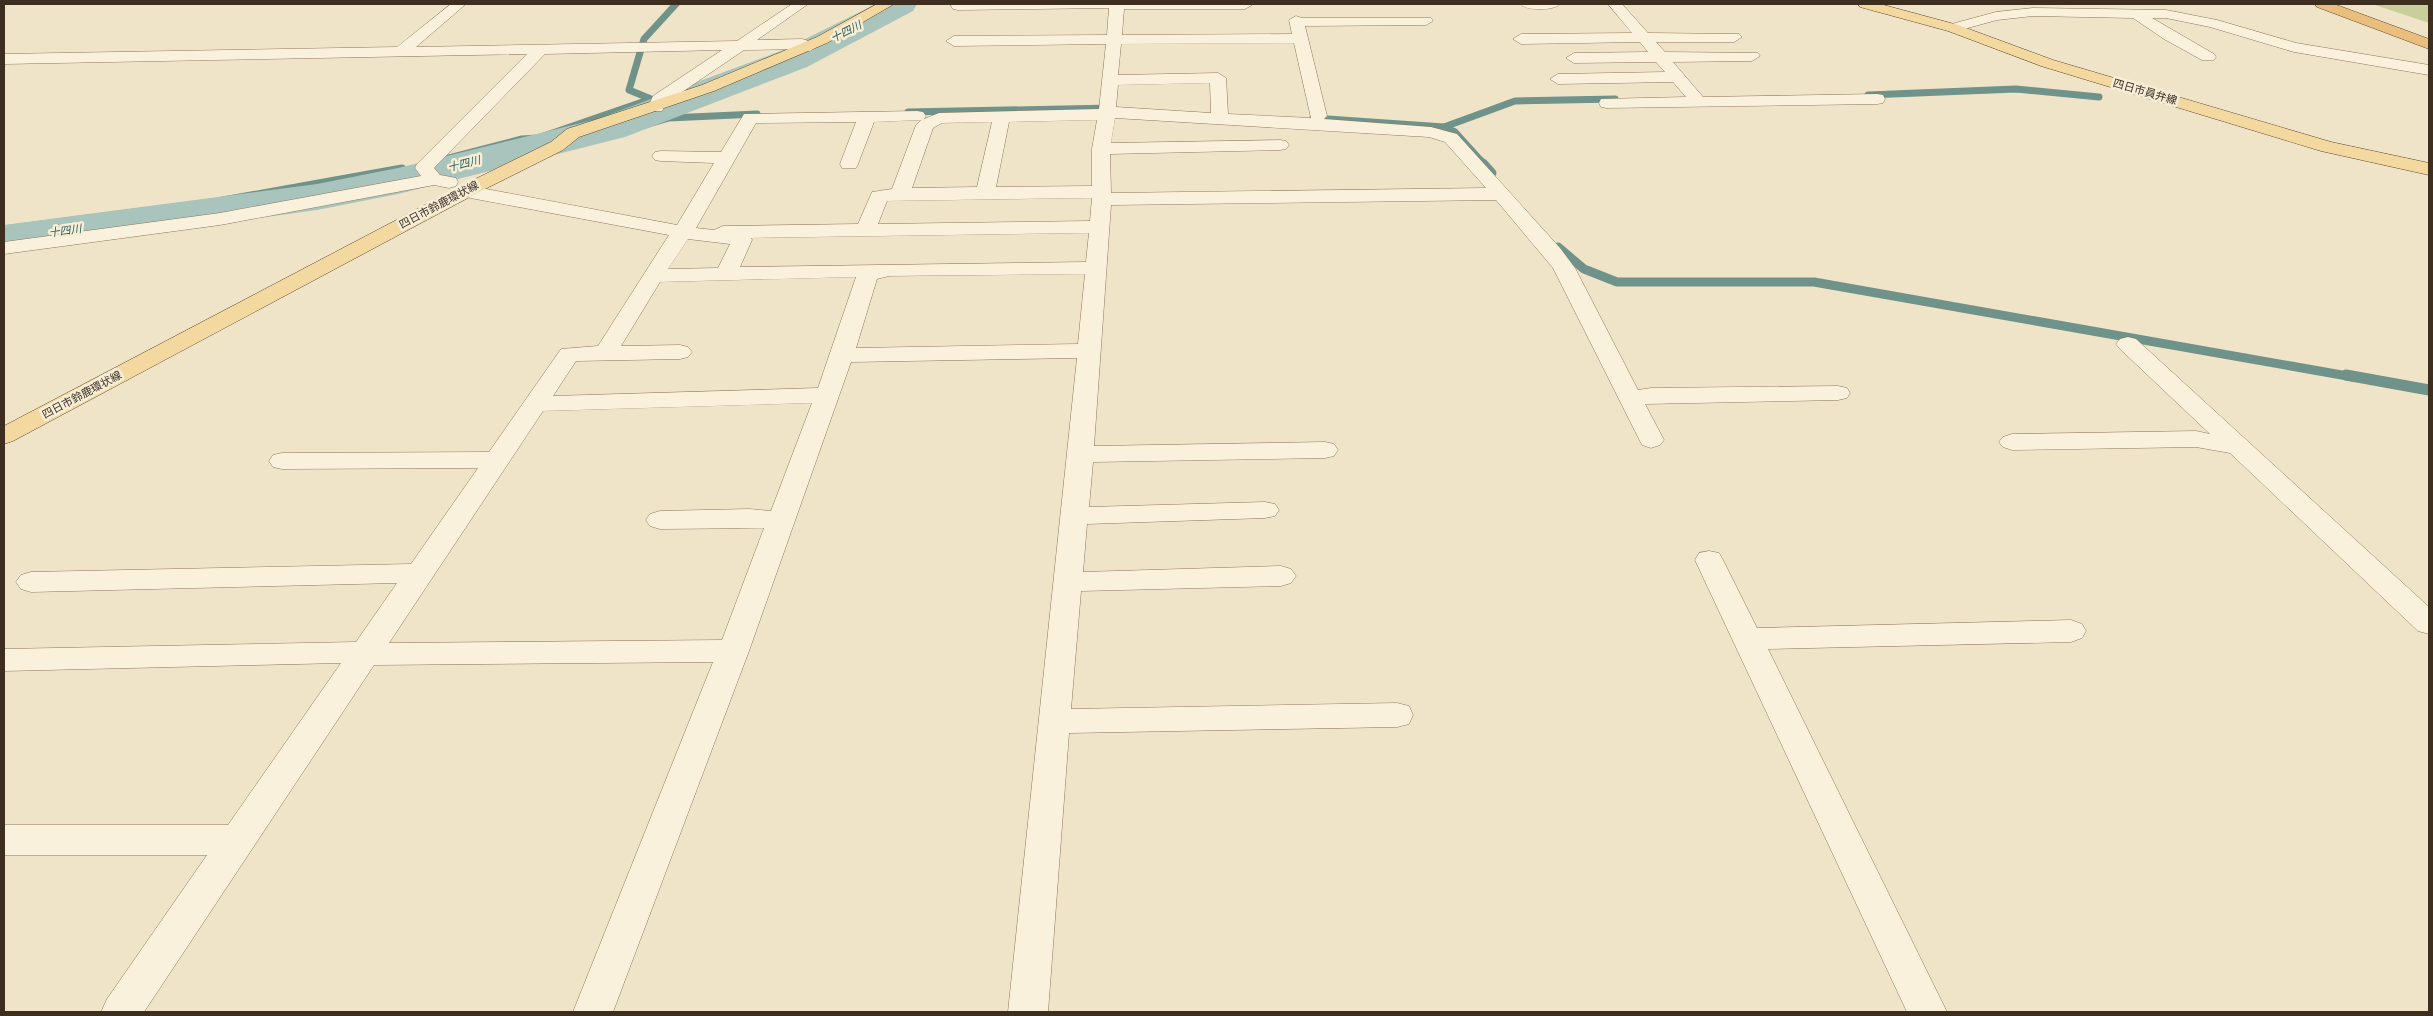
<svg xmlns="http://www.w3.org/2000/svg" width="2433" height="1016" font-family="'Roboto Serif','Noto Sans JP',serif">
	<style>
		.green { fill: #c9cf9b }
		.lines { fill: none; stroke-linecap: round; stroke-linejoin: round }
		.stream-far2 { stroke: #6f938a; stroke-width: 7 }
		.stream-far1 { stroke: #6f938a; stroke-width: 9 }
		.stream { stroke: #6f938a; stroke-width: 11 }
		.river { fill: #a9c4bc; fill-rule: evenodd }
		.minor-casing { stroke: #8d765c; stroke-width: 1 }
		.primary-casing { stroke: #5b4430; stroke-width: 1 }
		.trunk-casing { stroke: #5b4430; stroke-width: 1 }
		.minor { fill: #faf1dc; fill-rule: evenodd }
		.primary { fill: #f3d9a0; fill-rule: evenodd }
		.trunk { fill: #eabe7c; fill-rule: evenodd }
		.labels { text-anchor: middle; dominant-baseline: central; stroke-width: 5; stroke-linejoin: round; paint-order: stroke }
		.far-water-label { font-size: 11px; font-style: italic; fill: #2f5d5a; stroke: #f7eed8 }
		.far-street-label { font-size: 11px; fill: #3d2e20; stroke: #f7eed8 }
	</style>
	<rect width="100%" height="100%" fill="#f0e4c8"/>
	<!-- green -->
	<polygon class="green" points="2372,4 2429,4 2429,23"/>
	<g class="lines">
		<!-- stream-far2 -->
		<g class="stream-far2">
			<polyline points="1868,95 2016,89 2099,97"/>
			<polyline points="908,112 1112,108"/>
			<polyline points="1313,118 1444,127 1455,132 1484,164"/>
			<polyline points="1444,127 1515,101 1615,99"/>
			<polyline points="581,144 669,118 757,114"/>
			<polyline points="496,157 522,153"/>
			<polyline points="449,158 522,139 538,138 651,99 629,90 644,39 676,4"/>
		</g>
		<!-- stream-far1 -->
		<g class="stream-far1">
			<polyline points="1483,163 1492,173"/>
			<polyline points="4,230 212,203 402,169"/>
			<polyline points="1558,247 1584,269 1617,282 1814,282 2353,377"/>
		</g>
		<!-- stream -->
		<polyline class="stream" points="2346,375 2429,390"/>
		<!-- river -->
		<polygon class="river" points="876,4 917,4 913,11 807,67 625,137 398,194 317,210 4,253 4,225 317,184 398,168 597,119 781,51"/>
		<defs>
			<g id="minor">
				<polygon points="451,4 466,4 416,47 737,41 792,4 808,4 757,40 802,39 815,43 818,46 810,51 802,49 744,50 666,103 662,111 650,111 648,107 653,96 722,50 545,54 434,168 440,175 456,178 458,182 456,186 449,188 434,185 220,225 4,254 4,242 220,213 421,176 415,168 417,164 527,54 4,64 4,54 397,47"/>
				<path d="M952 4 1252 5 1245 9H1124L1122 35 1292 34 1289 20 1296 16 1302 18H1431L1433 21 1426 25 1305 26 1327 116 1324 119 1431 127 1457 134 1560 248 1575 268 1638 390 1651 388 1838 386 1847 388 1850 393 1847 398 1838 400 1645 404 1664 440 1660 445 1651 448 1642 445 1553 268 1496 200 1111 205 1094 446 1325 442 1334 444 1338 450 1334 456 1325 458 1093 462 1089 507 1265 502 1275 504 1279 510 1275 516 1265 518 1087 524 1083 572 1281 566 1291 569 1296 576 1291 583 1281 586 1081 591 1071 709 1397 703 1409 706 1413 715 1409 724 1397 727 1069 733 1048 1012H1008L1077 358 851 362 749 651 613 1012H573L713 662 374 665 144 1012H101L107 999 207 855H4V825H228L341 663 4 671V649L356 642 397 583 31 592 21 589 16 582 21 575 31 572 411 564 478 468 282 469 273 467 269 461 273 455 282 453 489 452 561 349 598 346 669 235 465 197 458 195 455 191 458 187 465 185 677 225 714 163 661 161 655 160 652 156 655 152 661 151 721 152 744 114 917 111 923 112 926 116 924 119 939 113 1099 109 1106 44 954 46 946 41 954 36 1107 35 1109 8 958 10 953 9 951 6ZM1294 43 1311 118 1228 114 1226 78 1218 73 1118 75 1121 44ZM1210 83 1211 113 1116 107 1118 85ZM1115 118 1429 137 1445 142 1486 188 1111 193 1110 154 1280 150 1286 149 1289 145 1286 141 1280 140 1111 143ZM921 120 916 125 892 189 872 192 858 224 723 226 714 230 696 228 756 123 856 122 840 164 842 168H856L858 164 874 122ZM1097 120 1092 149V186L996 187 1009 122ZM992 122 977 187 912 188 933 128 942 123ZM1092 198 1090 221 878 224 887 201ZM1089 233 1086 262 740 267 752 240 751 238ZM688 239 730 244 718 268 668 269ZM1085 274 1078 344 856 348 877 279 889 276ZM856 277 818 388 553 396 576 361 680 359 688 357 692 352 688 347 680 345 621 346 660 282ZM812 403 771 511 749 509 660 511 650 514 646 520 650 526 660 529 764 528 722 640 389 643 543 411Z"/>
				<path d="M1520 4H1560C1554 11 1526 11 1520 4Z"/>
				<polygon points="1608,4 1622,4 1648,33 1739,34 1742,37 1734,42 1656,42 1665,52 1758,53 1760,56 1752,61 1673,62 1703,97 1877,94 1883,95 1885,99 1883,103 1877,104 1607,108 1601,107 1599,103 1601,99 1686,97 1673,82 1558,84 1550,79 1558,74 1665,72 1656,62 1574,63 1566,58 1574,53 1648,52 1640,42 1521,44 1513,39 1521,34 1632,33"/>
				<polygon points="2033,8 2166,10 2217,20 2296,43 2429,65 2429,75 2294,52 2210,27 2166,18 2152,18 2214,54 2216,57 2214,60 2202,60 2164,39 2133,18 2033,16 1997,20 1953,32 1946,28 1948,25 1996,12"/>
				<polygon points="2128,337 2136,339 2429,607 2429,634 2418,631 2230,453 2196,447 2012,450 2003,447 1999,442 2003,437 2012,434 2196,431 2210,434 2120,349 2116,344 2120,339"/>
				<polygon points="1709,551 1719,553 1723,560 1757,628 2071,620 2082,624 2086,631 2082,638 2071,642 1768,649 1947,1012 1907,1012 1695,560 1699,553"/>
			</g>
			<g id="primary">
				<polygon points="877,4 894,4 827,43 714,91 579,137 563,150 479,192 13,441 4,444 4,426 465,184 551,142 567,129 702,85 817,37"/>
				<polygon points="1858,4 1880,4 1958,25 2053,60 2331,142 2429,163 2429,175 2321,151 2041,66 1948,31 1860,7"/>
			</g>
			<polygon id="trunk" points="2315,4 2334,4 2429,39 2429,49 2317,7"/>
		</defs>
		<!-- minor casing -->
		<use href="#minor" class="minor-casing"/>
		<!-- primary casing -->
		<use href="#primary" class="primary-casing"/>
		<!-- trunk casing -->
		<use href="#trunk" class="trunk-casing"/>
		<!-- minor -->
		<use href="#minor" class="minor"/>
		<!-- primary -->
		<use href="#primary" class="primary"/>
		<!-- trunk -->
		<use href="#trunk" class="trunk"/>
	</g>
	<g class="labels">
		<!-- far-water labels -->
		<g class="far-water-label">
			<text transform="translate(846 32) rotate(-27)">十四川</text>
			<text transform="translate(464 164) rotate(-14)">十四川</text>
			<text transform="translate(65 231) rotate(-8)">十四川</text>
		</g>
		<!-- far-street labels -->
		<g class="far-street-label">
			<text transform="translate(2145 92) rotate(16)">四日市員弁線</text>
			<text transform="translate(439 205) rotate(-28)">四日市鈴鹿環状線</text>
			<text transform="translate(82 395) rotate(-28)">四日市鈴鹿環状線</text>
		</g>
	</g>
	<!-- border -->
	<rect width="2433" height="1016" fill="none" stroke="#3d2e20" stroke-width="10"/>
</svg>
